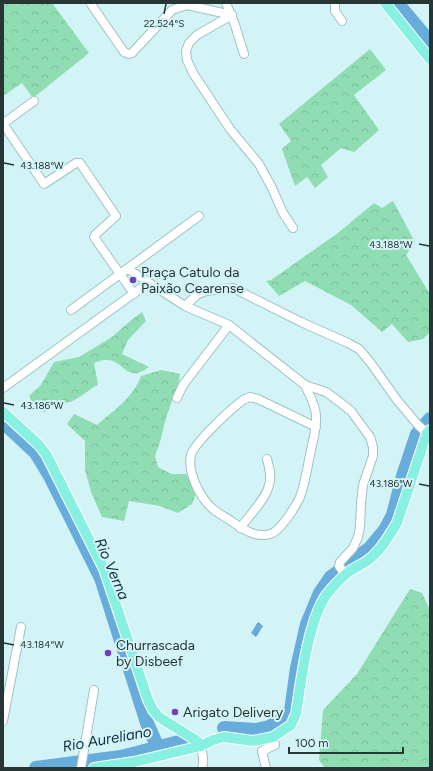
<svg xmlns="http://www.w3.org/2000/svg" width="433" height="771" font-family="Figtree,sans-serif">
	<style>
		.forest { fill: url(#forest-crowns) }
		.water { fill: url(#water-waves) }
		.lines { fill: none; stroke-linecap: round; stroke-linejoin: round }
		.river { stroke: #67acda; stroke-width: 14 }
		.minor-casing { stroke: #a1c1c3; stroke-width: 10 }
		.major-casing { stroke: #fff; stroke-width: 12 }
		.minor { stroke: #fff; stroke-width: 8 }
		.major { stroke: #88f0e0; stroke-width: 10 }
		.ticks { fill: none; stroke: #283535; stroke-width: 1.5 }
		.poi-dot { fill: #723fb6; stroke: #d3f4f6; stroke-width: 1.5 }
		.labels { text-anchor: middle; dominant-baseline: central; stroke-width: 4; stroke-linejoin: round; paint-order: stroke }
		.poi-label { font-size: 14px; fill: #283535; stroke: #d3f4f6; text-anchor: start }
		.water-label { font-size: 15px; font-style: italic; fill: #0d2c40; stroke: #d3f4f6 }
		.ticks-label { font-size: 10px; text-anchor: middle; fill: #283535; stroke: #d3f4f6; stroke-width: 4; stroke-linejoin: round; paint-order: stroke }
	</style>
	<defs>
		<pattern id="forest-crowns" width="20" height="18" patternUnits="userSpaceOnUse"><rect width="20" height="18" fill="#90dcb3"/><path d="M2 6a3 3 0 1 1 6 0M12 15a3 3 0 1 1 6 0" fill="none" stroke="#7cbd9b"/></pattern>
		<pattern id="water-waves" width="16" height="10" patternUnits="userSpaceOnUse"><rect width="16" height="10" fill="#67acda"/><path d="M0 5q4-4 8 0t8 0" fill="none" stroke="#558db2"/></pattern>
	</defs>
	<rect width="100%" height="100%" fill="#d3f4f6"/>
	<!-- forest -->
	<g class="forest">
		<polygon points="3,3 52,3 89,53 33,98 22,83 3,96"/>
		<polygon points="370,49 386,70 354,95 379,130 354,152 341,148 321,165 328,177 315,188 307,177 295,186 282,149 291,141 279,124"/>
		<polygon points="393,201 415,242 406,255 430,294 430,332 423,339 408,342 392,324 382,332 351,305 305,281 279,296 266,281 271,280 338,233 374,203 382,208"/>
		<path d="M142 312 146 321 128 340 122 354 149 367C126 384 126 361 107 360 103 359 98 362 94 363L98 385C86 390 77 403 63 403 61 403 57 401 54 400L45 412 32 402 29 396 41 385 54 362 79 357 112 337 129 322Z"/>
		<path d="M161 370 180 374 179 381 166 418 160 442 155 456 158 467 171 474H186L197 491 192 504 178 513 160 506 129 501 124 521 102 517 91 492 85 470V441L67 424 74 414 97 425C113 411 134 397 141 376Z"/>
		<polygon points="410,589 422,593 430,610 430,768 325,768 319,760 323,710 357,674"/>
	</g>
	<!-- water -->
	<polygon class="water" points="258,622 263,626 256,637 251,633"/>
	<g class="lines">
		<!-- river -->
		<g class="river">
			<polyline points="397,3 430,42"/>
			<polyline points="3,422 36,453 51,478 101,578 147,723 158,748"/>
			<polyline points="224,728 256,730 269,727 283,719 291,711 297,668 307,624 320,593 331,577 370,548 385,530 393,515 403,476 417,434 430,419"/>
			<polyline points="36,768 121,757 183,741"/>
		</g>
		<defs>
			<g id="minor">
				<polyline points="226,3 235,25 244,54"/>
				<polyline points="335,3 335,11 342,21"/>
				<polyline points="91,4 124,52 129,54 132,53 172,10 187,5 232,15"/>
				<polyline points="232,15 197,35 189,43 186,51 187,60 193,73 230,129 259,164 272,188 283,213 293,228"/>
				<polyline points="34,101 4,123 4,125 44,184 76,163 80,163 116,216 95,235 94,237 134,294"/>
				<polyline points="128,269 185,306 229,325 305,385 326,392 337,400 351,411 370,437 373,447 373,456 363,485 361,503 360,527 358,537 353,548 340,562 339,566 345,574"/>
				<polyline points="185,306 198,294 206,291 233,288 301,322 348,343 359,349 370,362 397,400 418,425 430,436"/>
				<polyline points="71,310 199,216"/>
				<path d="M305 385C309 395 316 405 316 416 317 429 312 443 310 455 307 469 305 484 300 497 296 506 280 532 270 534 257 538 244 530 234 523 227 518 219 514 213 509 200 498 187 472 191 455 194 443 232 408 243 400L250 397 258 399 316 427"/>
				<polyline points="3,388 148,283"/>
				<polyline points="177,398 183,385 229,325"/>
				<path d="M240 528C249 516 266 499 269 485 272 476 269 467 267 459"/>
				<polyline points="3,721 21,627"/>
				<path d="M201 746C202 753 205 761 202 768"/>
				<polyline points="81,768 94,690"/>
				<polyline points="266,768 262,751 275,745 273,737"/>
			</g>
			<g id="major">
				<polyline points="385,3 430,59"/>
				<polyline points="3,412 39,445 46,454 104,569 148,700 153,710 159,717 197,741 201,746"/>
				<path d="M94 768 134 762 201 746 213 740 224 737 253 741 273 737 291 725 296 714C301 682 308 620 327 594 332 588 338 581 344 576 350 569 360 566 367 561 380 552 389 536 397 523L427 433 430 430"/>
			</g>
		</defs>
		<!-- minor casing -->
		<use href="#minor" class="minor-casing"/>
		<!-- major casing -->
		<use href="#major" class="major-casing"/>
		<!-- minor -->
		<use href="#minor" class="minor"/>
		<!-- major -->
		<use href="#major" class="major"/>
	</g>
	<!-- ticks -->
	<path class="ticks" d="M164 14 166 4M4 163 14 165M419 244 429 246M4 403 14 405M419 484 429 486M4 643 14 645"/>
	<!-- markers -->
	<g class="poi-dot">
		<circle cx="133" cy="280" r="4"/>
		<circle cx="108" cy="653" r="4"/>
		<circle cx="175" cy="712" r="4"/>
	</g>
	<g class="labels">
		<!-- poi labels -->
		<g class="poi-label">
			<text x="141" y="272">Praça Catulo da<tspan x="141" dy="16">Paixão Cearense</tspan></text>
			<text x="116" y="645">Churrascada<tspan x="116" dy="16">by Disbeef</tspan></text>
			<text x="183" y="712">Arigato Delivery</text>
		</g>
		<!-- water labels -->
		<g class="water-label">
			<text transform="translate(112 569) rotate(67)">Rio Verna</text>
			<text transform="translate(107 739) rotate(-10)">Rio Aureliano</text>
		</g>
	</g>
	<g class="ticks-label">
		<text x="164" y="27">22.524°S</text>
		<text x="42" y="169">43.188°W</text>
		<text x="391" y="248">43.188°W</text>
		<text x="42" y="409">43.186°W</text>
		<text x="391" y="487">43.186°W</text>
		<text x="42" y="648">43.184°W</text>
	</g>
	<!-- border -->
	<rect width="433" height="771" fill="none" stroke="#283535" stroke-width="8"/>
	<!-- scale -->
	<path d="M289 747v6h114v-6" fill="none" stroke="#283535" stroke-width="2"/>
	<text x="295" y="747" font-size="12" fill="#283535" stroke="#d3f4f6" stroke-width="3" paint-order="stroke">100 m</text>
</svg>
